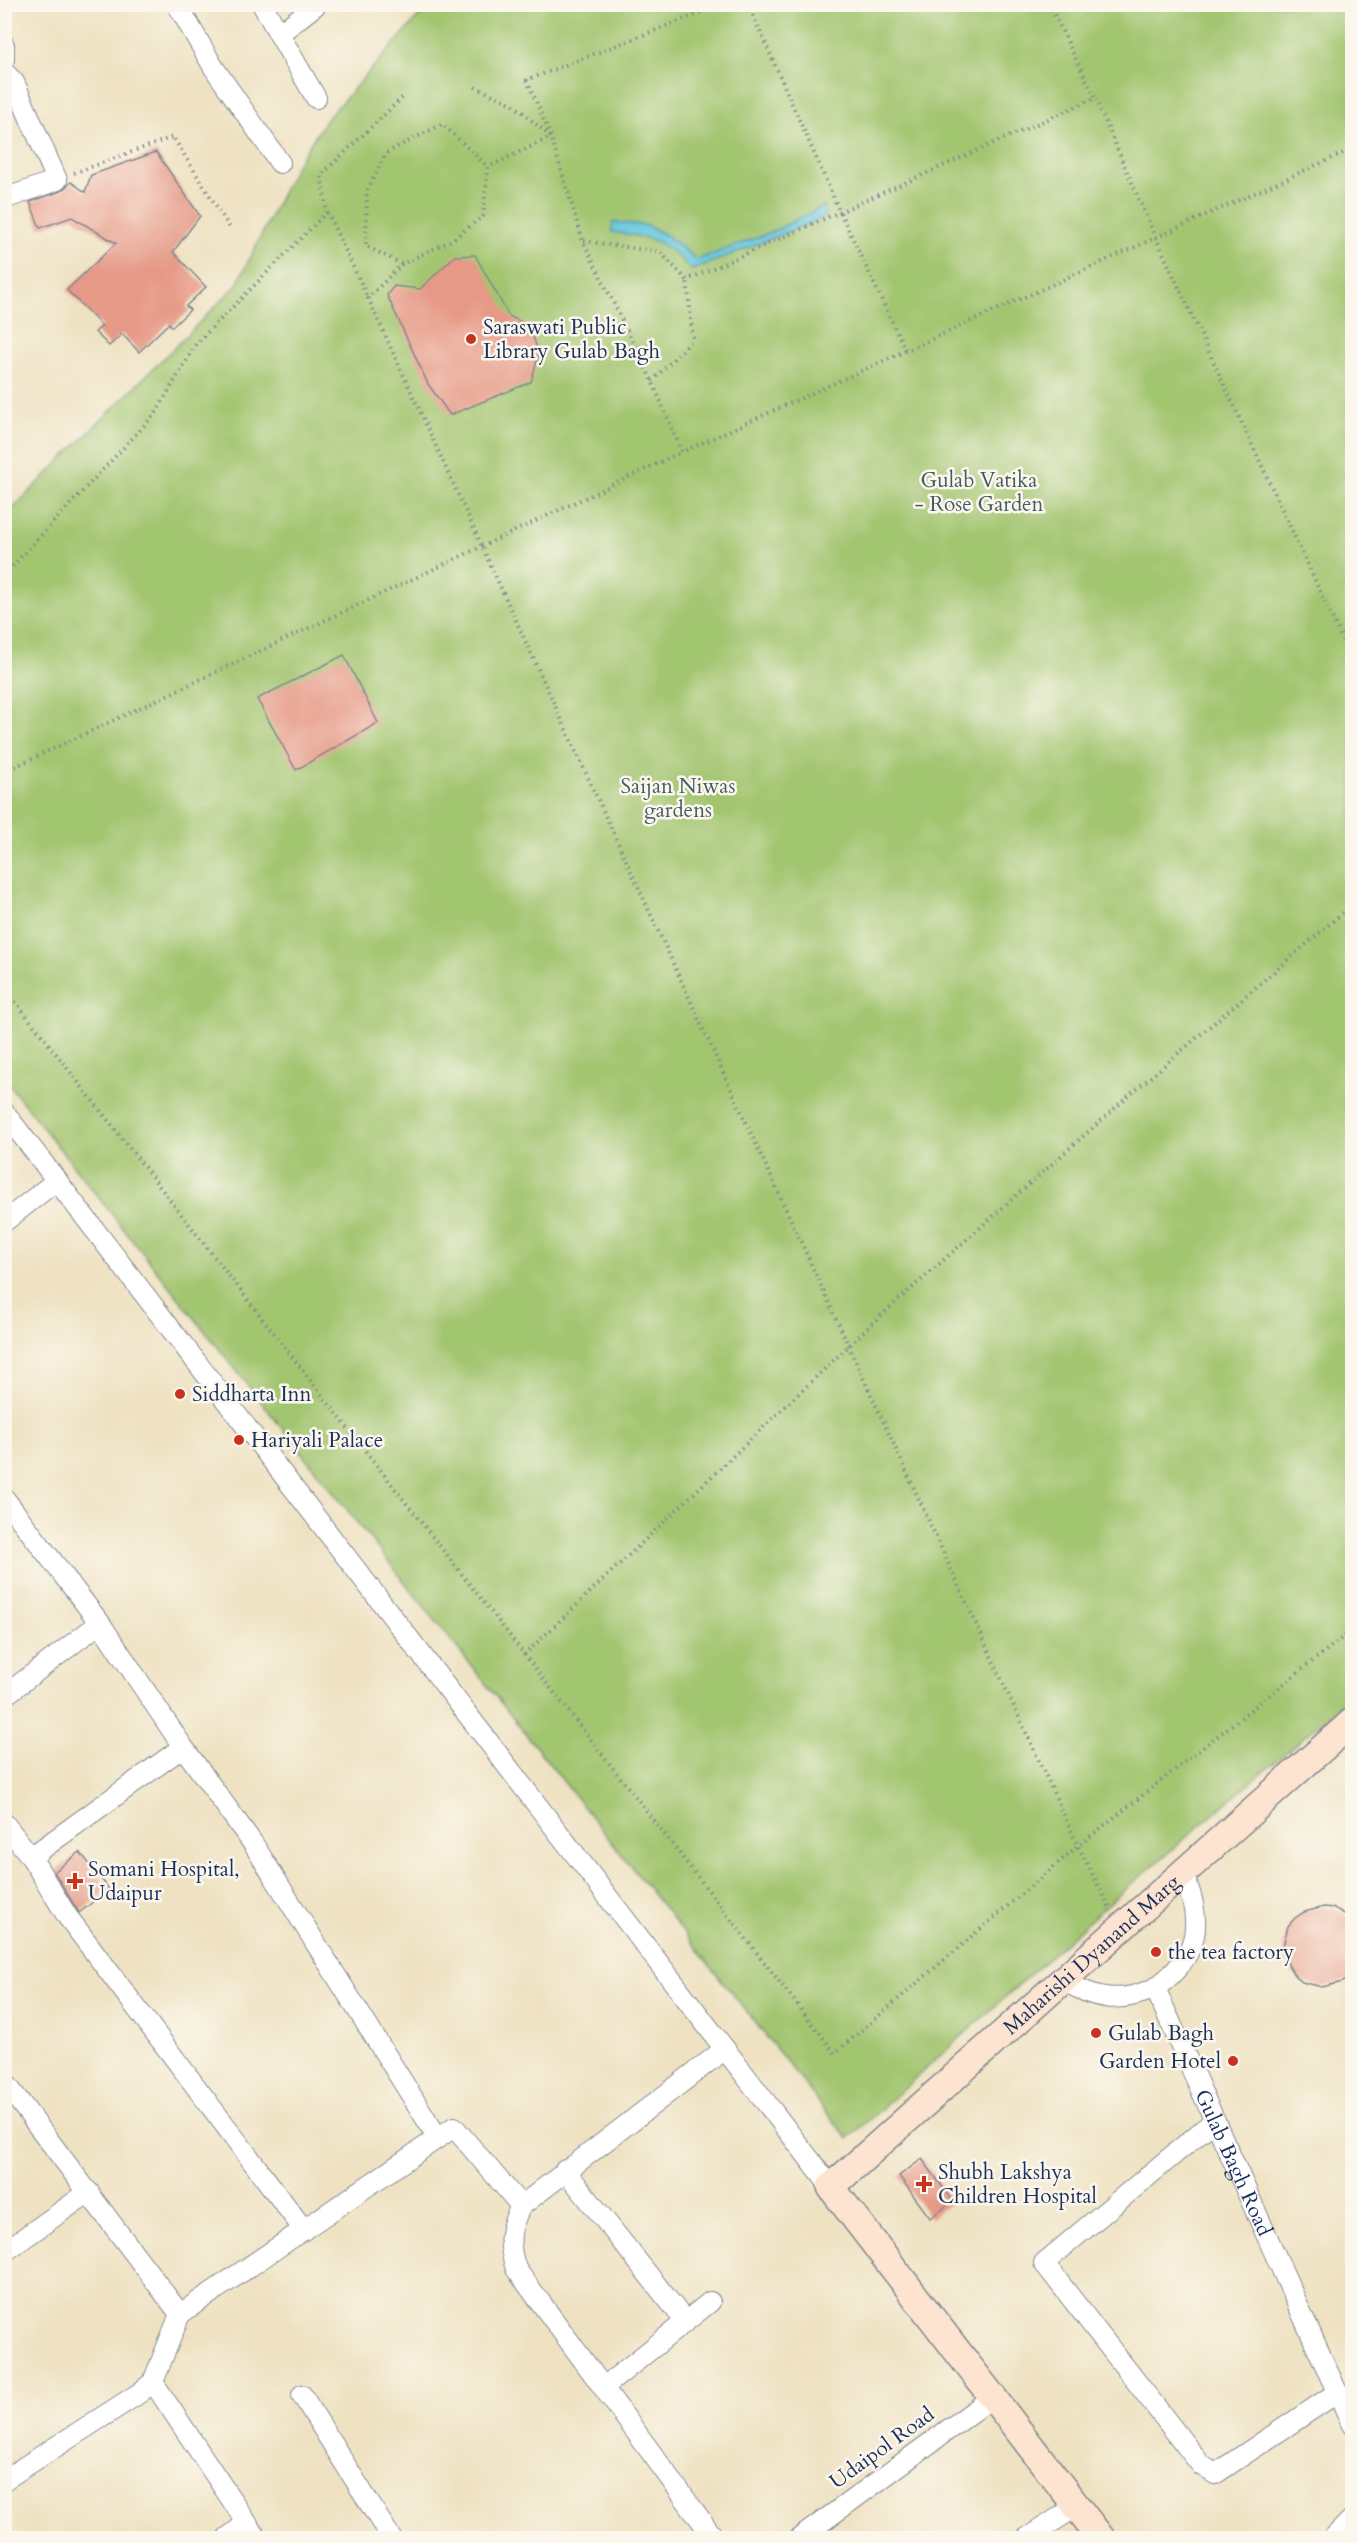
<svg xmlns="http://www.w3.org/2000/svg" width="1357" height="2543" font-family="Cardo,serif">
	<style>
		.green { fill: #a2c56f; stroke: #5e7a66; stroke-width: 1.5 }
		.water { fill: #5fc6dc; stroke: #3d7a9d; stroke-width: 1.5 }
		.building { fill: #e69986 }
		.lines { fill: none; stroke-linecap: round; stroke-linejoin: round }
		.street-casing { stroke: #858890; stroke-width: 22 }
		.secondary-casing { stroke: #858890; stroke-width: 30 }
		.path { stroke: #858890; stroke-width: 4; stroke-dasharray: 1.5 4.5; stroke-linecap: butt }
		.street { stroke: #fff; stroke-width: 20 }
		.secondary { stroke: #fde4d1; stroke-width: 27 }
		.poi-dot { fill: #c8321e; stroke: #fbf7ec; stroke-width: 2 }
		.labels { text-anchor: middle; dominant-baseline: central; stroke-width: 5; stroke-linejoin: round; paint-order: stroke }
		.poi-label { font-size: 21px; fill: #1b2f5e; stroke: #fbf7ec; text-anchor: start }
		.park-label { font-size: 21px; fill: #445c63; stroke: #fbf7ec }
		.street-label { font-size: 21px; fill: #1b2f5e; stroke: #fbf7ec }
	</style>
	<rect width="100%" height="100%" fill="#fbf7ec"/>
	<filter id="ink" filterUnits="userSpaceOnUse"><feTurbulence type="fractalNoise" baseFrequency=".0167" numOctaves="2"/><feDisplacementMap in="SourceGraphic" scale="12" xChannelSelector="R" yChannelSelector="G"/><feConvolveMatrix kernelMatrix="1 2 1 2 8 2 1 2 1" color-interpolation-filters="sRGB"/></filter>
	<filter id="wash" filterUnits="userSpaceOnUse"><feTurbulence type="fractalNoise" baseFrequency=".008" numOctaves="4" result="noise"/><feDisplacementMap in="SourceGraphic" scale="24" xChannelSelector="R" yChannelSelector="G"/><feGaussianBlur stdDeviation="1.35" result="paint"/><feColorMatrix in="noise" values="0 0 0 0 0 0 0 0 0 0 0 0 0 0 0 0 0 1.4 0 .05"/><feComposite in="paint" operator="in"/></filter>
	<g filter="url(#wash)">
		<rect width="100%" height="100%" fill="#efe2c2"/>
		<!-- green -->
		<polygon class="green" points="429,5 1352,5 1352,1696 1108,1904 848,2139 5,1080 5,516 236,286 296,165 325,121"/>
		<!-- water -->
		<path class="water" d="M824 206 825 217 692 270C663 240 653 237 612 232L613 222 645 225 668 236 697 260 772 232Z"/>
		<g id="blocks">
			<!-- building -->
			<g class="building">
				<polygon points="156,152 200,216 173,252 206,287 186,306 190,310 172,327 169,323 139,352 122,334 109,346 95,332 102,326 67,290 116,243 72,217 40,228 30,202 61,191 71,182 85,192 91,175"/>
				<polygon points="475,255 509,316 529,326 539,353 531,382 450,415 428,384 387,295 394,286 420,289 455,256"/>
				<polygon points="344,655 378,723 296,770 257,699"/>
				<polygon points="80,1852 109,1889 79,1913 54,1872"/>
				<polygon points="1324,1907 1334,1908 1353,1919 1353,1975 1343,1982 1322,1987 1302,1982 1294,1975 1284,1957 1283,1946 1288,1926 1295,1918 1304,1912"/>
				<polygon points="922,2159 953,2201 930,2218 899,2176"/>
			</g>
		</g>
	</g>
	<g filter="url(#ink)">
		<use href="#blocks" fill-opacity="0" stroke="#858890" stroke-width="1.5"/>
		<g class="lines">
			<defs>
				<g id="street">
					<polyline points="177,4 214,68 280,163"/>
					<polyline points="262,4 279,34 317,4"/>
					<polyline points="279,34 316,98"/>
					<polyline points="4,45 4,59"/>
					<polyline points="4,72 14,82 57,180 4,199"/>
					<polyline points="4,1112 831,2187"/>
					<polyline points="4,1222 57,1180"/>
					<polyline points="4,1498 100,1623 4,1696"/>
					<polyline points="100,1623 183,1747 254,1845 438,2138"/>
					<polyline points="4,1823 31,1857 67,1916 304,2230"/>
					<polyline points="31,1857 183,1747"/>
					<path id="s1" d="M1183 1874C1204 1922 1200 1956 1155 1988L1352 2425"/>
					<path d="M1063 1980C1096 2000 1120 2004 1155 1988"/>
					<polyline points="4,2081 180,2314 153,2382 138,2394 4,2480"/>
					<polyline points="1215,2120 1044,2263 1201,2465 1215,2474 1338,2392"/>
					<polyline points="565,2170 685,2321"/>
					<path d="M521 2206C508 2230 508 2244 516 2269L714 2538"/>
					<polyline points="4,2252 89,2192"/>
					<polyline points="180,2314 454,2127 521,2206 725,2049"/>
					<polyline points="153,2382 247,2523 227,2538"/>
					<polyline points="604,2387 710,2302"/>
					<polyline points="302,2395 391,2538"/>
					<polyline points="247,2523 257,2538"/>
					<polyline points="800,2538 993,2397"/>
					<polyline points="1027,2538 1077,2506"/>
					<polyline points="1333,2538 1352,2519"/>
				</g>
				<g id="secondary">
					<path id="s2" d="M1101 2538 831 2187 1352 1722"/>
				</g>
			</defs>
			<!-- street casing -->
			<use href="#street" class="street-casing"/>
			<!-- secondary casing -->
			<use href="#secondary" class="secondary-casing"/>
			<!-- path -->
			<g class="path">
				<polyline points="723,4 527,80 551,137 583,241 652,381 682,452 1352,149"/>
				<polyline points="748,4 840,212 906,351"/>
				<polyline points="1049,4 1095,98"/>
				<polyline points="475,87 513,104 551,137 488,167 483,216 452,240 402,264 366,246 367,191 386,153 442,124 488,167"/>
				<polyline points="74,173 173,137 230,228"/>
				<polyline points="327,212 368,298"/>
				<polyline points="584,241 660,252 687,280 1095,98 1156,238 1352,660"/>
				<polyline points="402,264 368,298 1078,1846 1110,1908"/>
				<polyline points="652,381 693,339 687,280"/>
				<polyline points="4,575 156,413 196,344 327,212 321,175 404,96"/>
				<polyline points="4,772 682,452"/>
				<polyline points="4,987 835,2053 1078,1846 1352,1630"/>
				<polyline points="524,1655 876,1320 1132,1093 1352,905"/>
			</g>
			<!-- street -->
			<use href="#street" class="street"/>
			<!-- secondary -->
			<use href="#secondary" class="secondary"/>
		</g>
	</g>
	<!-- markers -->
	<g class="poi-dot">
		<circle cx="471" cy="339" r="6"/>
		<circle cx="180" cy="1394" r="6"/>
		<circle cx="239" cy="1440" r="6"/>
		<path d="M72 1872h6v6h6v6h-6v6h-6v-6h-6v-6h6z"/>
		<circle cx="1156" cy="1952" r="6"/>
		<circle cx="1096" cy="2033" r="6"/>
		<circle cx="1233" cy="2061" r="6"/>
		<path d="M921 2175h6v6h6v6h-6v6h-6v-6h-6v-6h6z"/>
	</g>
	<g class="labels">
		<!-- poi labels -->
		<g class="poi-label">
			<text x="483" y="327">Saraswati Public<tspan x="483" dy="24">Library Gulab Bagh</tspan></text>
			<text x="192" y="1394">Siddharta Inn</text>
			<text x="251" y="1440">Hariyali Palace</text>
			<text x="88" y="1869">Somani Hospital,<tspan x="88" dy="24">Udaipur</tspan></text>
			<text x="1168" y="1952">the tea factory</text>
			<text x="1108" y="2033">Gulab Bagh</text>
			<text x="1221" y="2061" text-anchor="end">Garden Hotel</text>
			<text x="938" y="2172">Shubh Lakshya<tspan x="938" dy="24">Children Hospital</tspan></text>
		</g>
		<!-- park labels -->
		<g class="park-label">
			<text x="979" y="480">Gulab Vatika<tspan x="979" dy="24">- Rose Garden</tspan></text>
			<text x="678" y="786">Saijan Niwas<tspan x="678" dy="24">gardens</tspan></text>
		</g>
		<!-- street labels -->
		<g class="street-label">
			<text stroke="none"><textPath href="#s2" startOffset="792">Maharishi Dyanand Marg</textPath></text>
			<text stroke="none"><textPath href="#s1" startOffset="322">Gulab Bagh Road</textPath></text>
			<text transform="translate(882 2448) rotate(-36)">Udaipol Road</text>
		</g>
	</g>
	<!-- margin -->
	<rect width="1357" height="2543" fill="none" stroke="#fbf7ec" stroke-width="24"/>
</svg>
